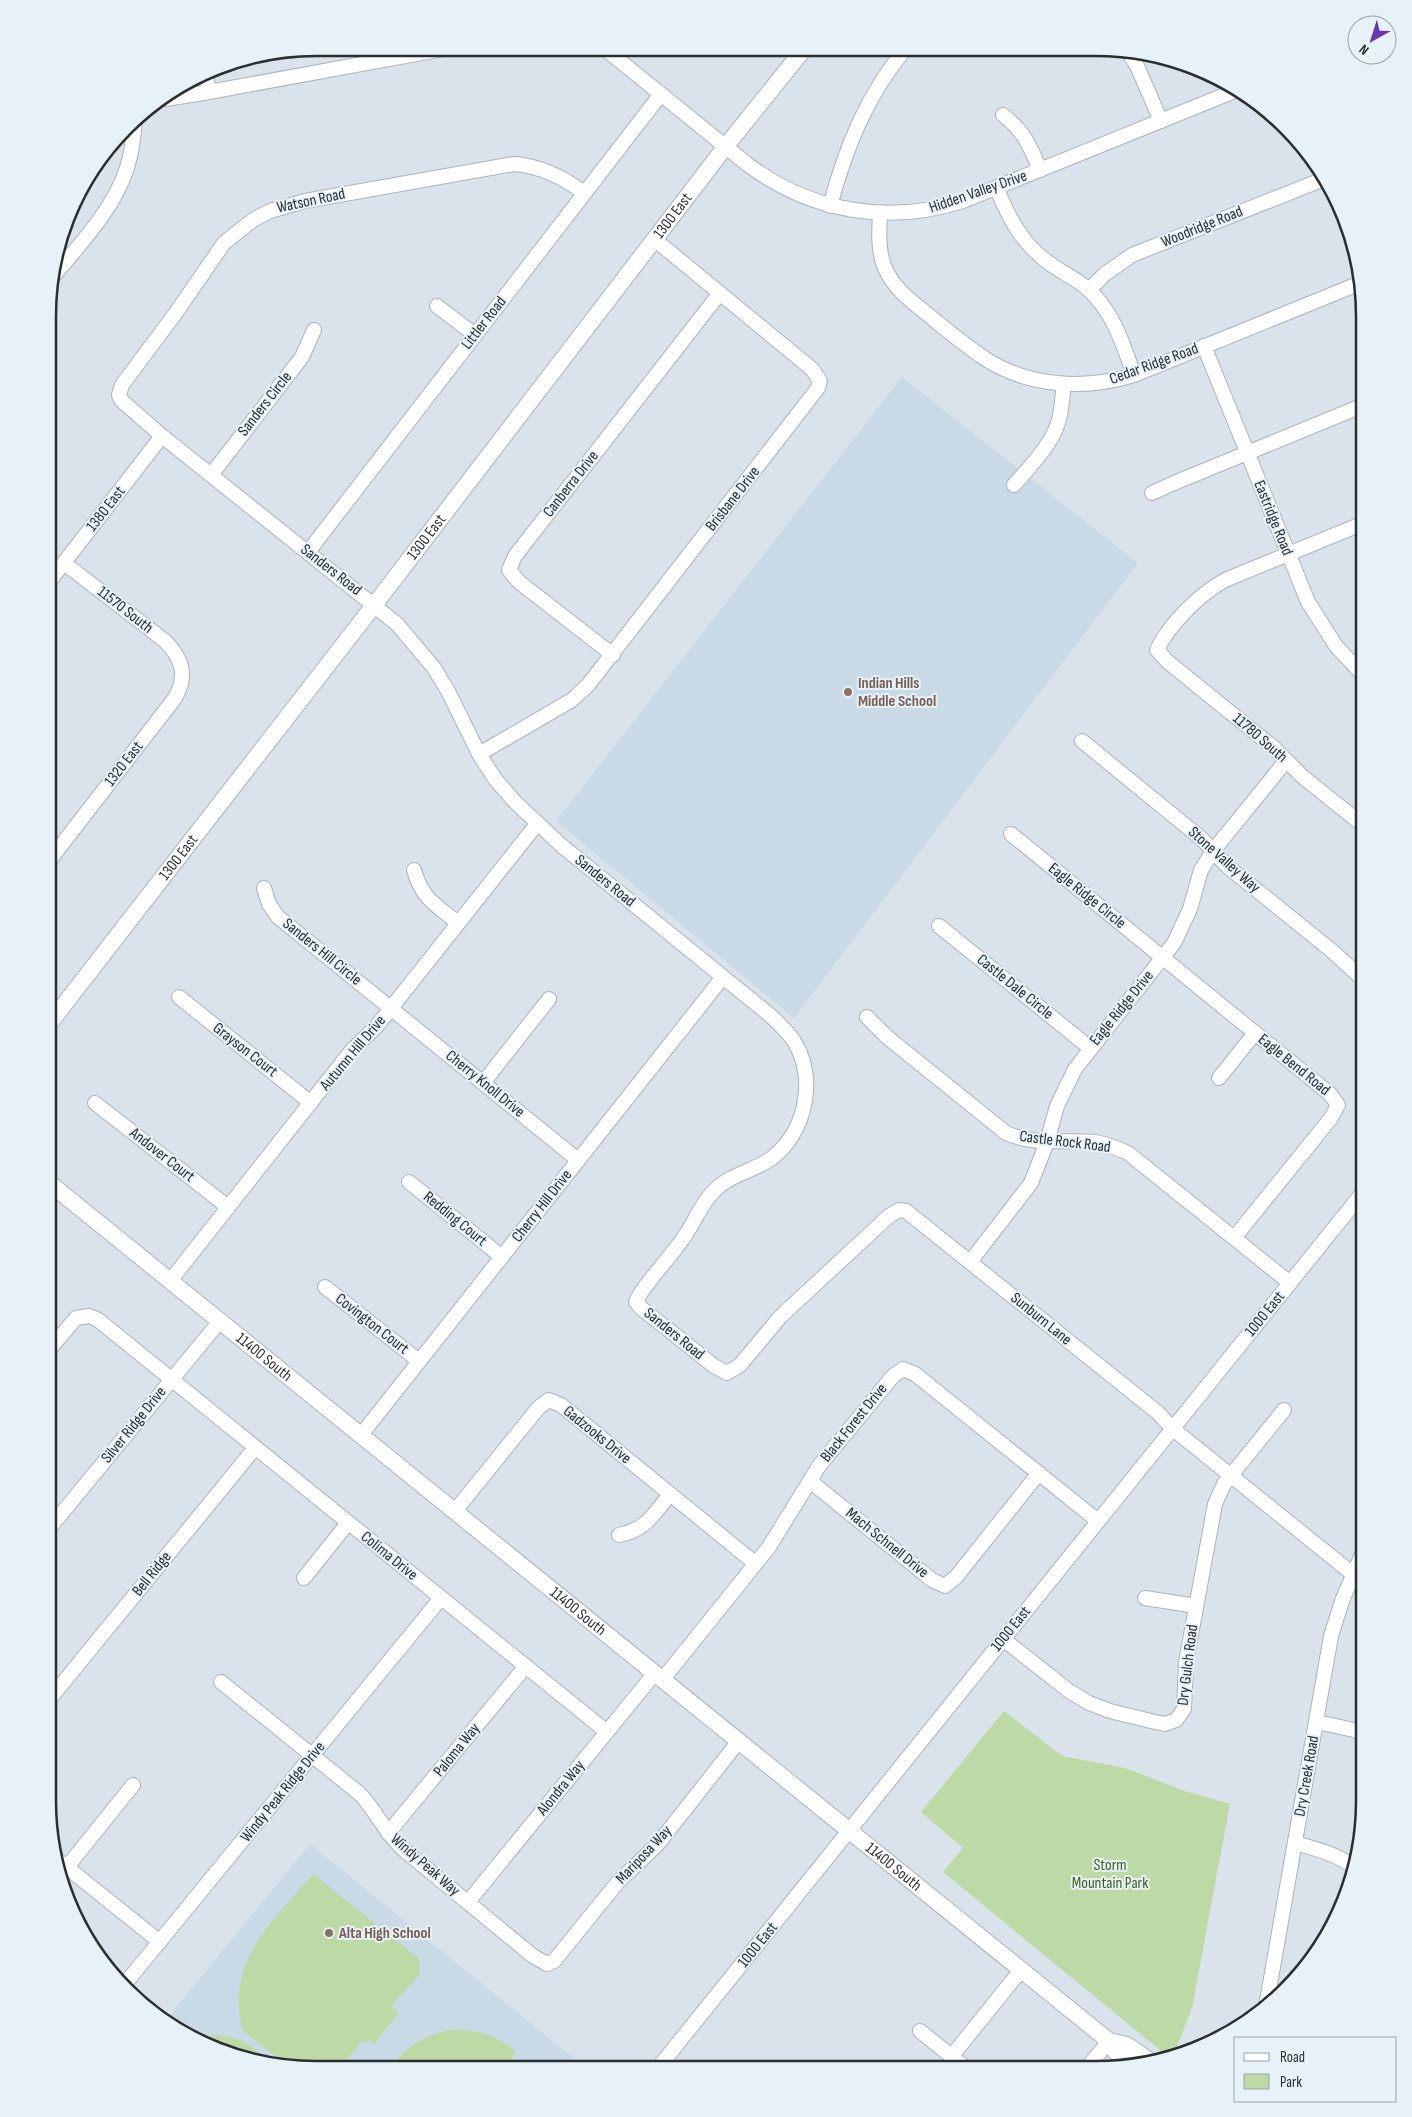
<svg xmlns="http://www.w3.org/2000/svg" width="1412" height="2117" font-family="'Sofia Sans Condensed',sans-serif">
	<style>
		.built { fill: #c9d9e5 }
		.green { fill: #bdd9a5 }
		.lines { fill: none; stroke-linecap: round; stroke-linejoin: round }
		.minor-casing { stroke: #aab3bb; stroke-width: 16 }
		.major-casing { stroke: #aab3bb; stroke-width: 18 }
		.minor { stroke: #fff; stroke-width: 14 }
		.major { stroke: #fff; stroke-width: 16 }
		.education-dot { fill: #8d6e63; stroke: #e7f1f8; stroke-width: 2 }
		.labels { text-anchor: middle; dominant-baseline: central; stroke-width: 4; stroke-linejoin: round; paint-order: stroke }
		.street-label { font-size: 16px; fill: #2a2e31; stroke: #e7f1f8 }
		.education-label { font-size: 16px; font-weight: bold; fill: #785e54; stroke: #e7f1f8; text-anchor: start }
		.park-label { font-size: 16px; fill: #3f5e1a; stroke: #e7f1f8 }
		.rim { fill: none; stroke: #2a2e31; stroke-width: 2.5 }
	</style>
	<rect width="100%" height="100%" fill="#dae3eb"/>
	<!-- built -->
	<g class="built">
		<polygon points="902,377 1138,563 794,1018 556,821"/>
		<polygon points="310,1844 586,2068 281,2067 214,2049 165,2021"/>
	</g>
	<!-- green -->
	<g class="green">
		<polygon points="1004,1711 1062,1756 1125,1768 1185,1791 1230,1804 1192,2008 1174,2054 1166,2055 943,1872 963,1848 921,1812"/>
		<path d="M313 1874 419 1959 420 1974 391 2006 399 2013 374 2044 369 2040 367 2043 362 2041 345 2062 351 2067H289L242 2030C239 2013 237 1996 241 1980 250 1939 287 1905 313 1874Z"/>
		<path d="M452 2030C477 2029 497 2036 516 2051L506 2068H396L393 2065C408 2045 427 2034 452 2030Z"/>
		<path d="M216 2035C238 2037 256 2045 269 2064L247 2058 231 2050 212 2048 196 2039Z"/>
	</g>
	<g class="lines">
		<defs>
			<g id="minor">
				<path d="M604 48 747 164C811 212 888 225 963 201L1237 90"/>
				<polyline points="1127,50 1137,66 1161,121"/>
				<polyline points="206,75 209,92"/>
				<polyline points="166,99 209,92 449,48"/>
				<path d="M1003 115C1024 131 1030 146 1040 170"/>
				<path d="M997 189C1009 218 1022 244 1049 263 1062 273 1078 279 1090 291 1114 314 1123 344 1134 375"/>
				<path d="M584 193C563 177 541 166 514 164L305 201 270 211 253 220 224 243 175 314 122 385 119 395 121 400 162 436 397 624 434 668 448 691 479 754 495 779 515 802 562 846 771 1016C779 1024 788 1032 794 1041 817 1079 806 1131 772 1158 754 1171 731 1174 715 1190 701 1203 695 1222 684 1237 671 1257 653 1274 640 1294L636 1302 641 1308 714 1366 727 1373 740 1365 781 1316 889 1216 899 1210 906 1211 1157 1412 1173 1429 1364 1583"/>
				<path d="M830 206C846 147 866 97 905 49"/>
				<path d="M880 213C879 231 878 249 884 266 893 289 914 303 932 318 949 332 966 346 984 358 1028 387 1085 390 1134 375L1358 284"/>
				<path d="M50 280C78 246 113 211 127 168 132 152 134 135 135 119"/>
				<polyline points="1089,290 1105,274 1132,255 1324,179"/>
				<polyline points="437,306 475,335"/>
				<polyline points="1204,346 1308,602 1336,646 1364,676"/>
				<polyline points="211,475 302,357 314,330"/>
				<path d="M1014 485C1030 466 1050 447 1058 423 1062 411 1062 397 1064 384"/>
				<polyline points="1152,493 1174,483 1364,405"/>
				<polyline points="308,552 661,94"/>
				<polyline points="49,582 162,436"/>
				<polyline points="613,655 519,582 509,570 515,556 720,293"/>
				<polyline points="1082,741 1202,839 1227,866 1332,951 1364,980"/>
				<polyline points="479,754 572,700 588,685 818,388 820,381 812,369 654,239"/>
				<path d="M1364 826 1303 777 1273 747 1168 662 1157 650C1169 624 1200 594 1225 580L1364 523"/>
				<polyline points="1011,834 1330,1094 1338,1105 1331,1118 1234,1238"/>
				<path d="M49 861 175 698C188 675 182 658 165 641L64 563"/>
				<path d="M414 870C422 899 436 905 458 923"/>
				<polyline points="264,888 269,904 278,917 578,1160"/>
				<polyline points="939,926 1090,1048"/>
				<polyline points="179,997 311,1103"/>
				<path d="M867 1017 887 1037 1006 1133C1035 1146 1064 1139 1095 1142 1106 1144 1117 1148 1128 1153L1290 1283"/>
				<polyline points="1219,1078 1255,1033"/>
				<polyline points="483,1083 549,999"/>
				<polyline points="95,1103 228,1207"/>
				<polyline points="409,1182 502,1257"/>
				<polyline points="970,1262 1031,1183 1047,1142 1057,1106 1075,1069 1174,943 1190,909 1201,870 1213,851 1286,761"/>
				<polyline points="170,1281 352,1050 376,1027 537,824"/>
				<polyline points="325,1287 419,1361"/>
				<polyline points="48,1351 76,1318 89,1316 97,1319 607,1732"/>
				<polyline points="361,1435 723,977"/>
				<polyline points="810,1481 932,1580 945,1586 956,1577 1039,1473"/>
				<polyline points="455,1511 539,1407 549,1400 561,1405 756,1564"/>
				<polyline points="48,1530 220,1321"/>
				<path d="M619 1535C646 1530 654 1514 670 1494"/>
				<polyline points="304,1578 348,1523"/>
				<polyline points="1145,1598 1196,1606"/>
				<polyline points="1003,1639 1069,1691 1089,1703 1110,1711 1155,1722 1165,1724 1176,1720 1184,1709 1186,1662 1215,1504 1224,1484 1284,1410"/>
				<polyline points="663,1679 769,1547 819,1466 893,1376 903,1369 915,1374 1098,1521"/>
				<path d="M221 1682 360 1794C376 1811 386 1834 404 1850L533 1956 547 1964 554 1961 618 1882 657 1845 739 1741"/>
				<polyline points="48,1701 255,1448"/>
				<polyline points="1317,1722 1354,1730 1364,1735"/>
				<polyline points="388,1833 526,1666"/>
				<path d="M1295 1843C1317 1849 1336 1854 1354 1867"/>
				<polyline points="59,1861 160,1942"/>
				<polyline points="67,1867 133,1785"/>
				<polyline points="468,1902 655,1673"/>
				<polyline points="124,1985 441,1598"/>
				<polyline points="1266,2007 1331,1636 1342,1601 1364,1550"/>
				<polyline points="920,2031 967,2069"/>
				<polyline points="951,2057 1021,1970"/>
				<polyline points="658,2068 1364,1191"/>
				<polyline points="1086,2069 1109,2041"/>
			</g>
			<g id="major">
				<path id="s1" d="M49 1024 375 604 726 146 804 49"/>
				<path id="s2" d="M48 1182 1109 2041 1115 2051 1128 2063"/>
				<polyline points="1109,2041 1127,2045 1147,2059"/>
			</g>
		</defs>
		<!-- minor casing -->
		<use href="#minor" class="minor-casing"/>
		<!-- major casing -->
		<use href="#major" class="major-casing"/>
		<!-- minor -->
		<use href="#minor" class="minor"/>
		<!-- major -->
		<use href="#major" class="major"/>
	</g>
	<!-- markers -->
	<g class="education-dot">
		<circle cx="848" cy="692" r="5"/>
		<circle cx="329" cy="1933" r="5"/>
	</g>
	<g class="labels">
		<!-- street labels -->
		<g class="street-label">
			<text transform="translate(978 192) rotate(-19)">Hidden Valley Drive</text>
			<text transform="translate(311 201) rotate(-12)">Watson Road</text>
			<text stroke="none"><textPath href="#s1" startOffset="1021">1300 East</textPath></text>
			<text transform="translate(1202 227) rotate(-22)">Woodridge Road</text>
			<text transform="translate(484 323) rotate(-52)">Littler Road</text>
			<text transform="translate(1154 364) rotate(-20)">Cedar Ridge Road</text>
			<text transform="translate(265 404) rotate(-52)">Sanders Circle</text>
			<text transform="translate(571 484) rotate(-52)">Canberra Drive</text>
			<text transform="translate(733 499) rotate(-52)">Brisbane Drive</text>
			<text transform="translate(106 509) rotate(-52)">1380 East</text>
			<text transform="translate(1273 518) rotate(68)">Eastridge Road</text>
			<text stroke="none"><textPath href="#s1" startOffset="616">1300 East</textPath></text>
			<text transform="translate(331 570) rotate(38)">Sanders Road</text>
			<text transform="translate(125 610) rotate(38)">11570 South</text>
			<text transform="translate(1260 738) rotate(41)">11780 South</text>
			<text transform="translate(124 764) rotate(-52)">1320 East</text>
			<text stroke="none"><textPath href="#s1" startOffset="211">1300 East</textPath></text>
			<text transform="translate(1224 860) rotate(42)">Stone Valley Way</text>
			<text transform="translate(605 881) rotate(39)">Sanders Road</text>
			<text transform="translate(1087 896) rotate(39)">Eagle Ridge Circle</text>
			<text transform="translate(322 952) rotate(39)">Sanders Hill Circle</text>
			<text transform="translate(1015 987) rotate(39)">Castle Dale Circle</text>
			<text transform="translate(1122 1008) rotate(-51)">Eagle Ridge Drive</text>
			<text transform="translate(245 1050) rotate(38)">Grayson Court</text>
			<text transform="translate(353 1053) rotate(-50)">Autumn Hill Drive</text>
			<text transform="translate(1294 1065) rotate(39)">Eagle Bend Road</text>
			<text transform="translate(485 1084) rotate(39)">Cherry Knoll Drive</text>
			<text transform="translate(1065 1142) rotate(7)">Castle Rock Road</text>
			<text transform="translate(162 1155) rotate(38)">Andover Court</text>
			<text transform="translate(542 1206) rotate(-52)">Cherry Hill Drive</text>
			<text transform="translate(455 1219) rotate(39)">Redding Court</text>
			<text transform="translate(1265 1314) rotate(-51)">1000 East</text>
			<text transform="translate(1041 1319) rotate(39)">Sunburn Lane</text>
			<text transform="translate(372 1324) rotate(38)">Covington Court</text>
			<text transform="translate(674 1334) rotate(39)">Sanders Road</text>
			<text stroke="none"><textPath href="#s2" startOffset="278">11400 South</textPath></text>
			<text transform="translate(854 1423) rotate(-51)">Black Forest Drive</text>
			<text transform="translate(134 1425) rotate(-51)">Silver Ridge Drive</text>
			<text transform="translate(597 1435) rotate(39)">Gadzooks Drive</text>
			<text transform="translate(887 1543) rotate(39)">Mach Schnell Drive</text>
			<text transform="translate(389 1556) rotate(39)">Colima Drive</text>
			<text transform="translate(152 1574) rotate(-51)">Bell Ridge</text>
			<text stroke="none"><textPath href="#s2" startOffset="682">11400 South</textPath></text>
			<text transform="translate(1011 1629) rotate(-51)">1000 East</text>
			<text transform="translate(1188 1665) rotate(-83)">Dry Gulch Road</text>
			<text transform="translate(457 1750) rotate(-51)">Paloma Way</text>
			<text transform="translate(1307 1776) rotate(-80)">Dry Creek Road</text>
			<text transform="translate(561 1788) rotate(-51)">Alondra Way</text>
			<text transform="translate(283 1792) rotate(-51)">Windy Peak Ridge Drive</text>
			<text transform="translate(644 1855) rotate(-47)">Mariposa Way</text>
			<text transform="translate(425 1865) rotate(41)">Windy Peak Way</text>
			<text stroke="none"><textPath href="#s2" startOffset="1088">11400 South</textPath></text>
			<text transform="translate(758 1945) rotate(-51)">1000 East</text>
		</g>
		<!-- education labels -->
		<g class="education-label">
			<text x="858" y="683">Indian Hills<tspan x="858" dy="18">Middle School</tspan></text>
			<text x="339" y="1933">Alta High School</text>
		</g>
		<!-- park labels -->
		<g class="park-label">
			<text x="1110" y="1865">Storm<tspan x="1110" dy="18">Mountain Park</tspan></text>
		</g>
	</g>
	<!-- crop -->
	<path d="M0 0H1412V2117H0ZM316 56H1096A260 260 0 0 1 1356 316V1801A260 260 0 0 1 1096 2061H316A260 260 0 0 1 56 1801V316A260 260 0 0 1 316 56Z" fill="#e7f1f8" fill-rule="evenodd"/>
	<path class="rim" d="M316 56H1096A260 260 0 0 1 1356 316V1801A260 260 0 0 1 1096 2061H316A260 260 0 0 1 56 1801V316A260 260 0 0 1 316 56Z"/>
	<!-- legend -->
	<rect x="1234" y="2037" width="162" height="65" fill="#e7f1f8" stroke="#9ba3a8"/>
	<rect x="1244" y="2053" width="25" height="8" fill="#ffffff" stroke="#9ba3a8"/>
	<text x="1280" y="2062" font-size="15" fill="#2a2e31">Road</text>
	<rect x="1244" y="2074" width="25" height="15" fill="#bdd9a5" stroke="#9ba3a8"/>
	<text x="1280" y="2087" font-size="15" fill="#2a2e31">Park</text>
	<!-- north arrow -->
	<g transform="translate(1372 40) rotate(219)"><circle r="24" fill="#e7f1f8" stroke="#9ba3a8"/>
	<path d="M0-4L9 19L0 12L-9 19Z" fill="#6837af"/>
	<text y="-8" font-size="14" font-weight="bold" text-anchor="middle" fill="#2a2e31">N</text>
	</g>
</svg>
